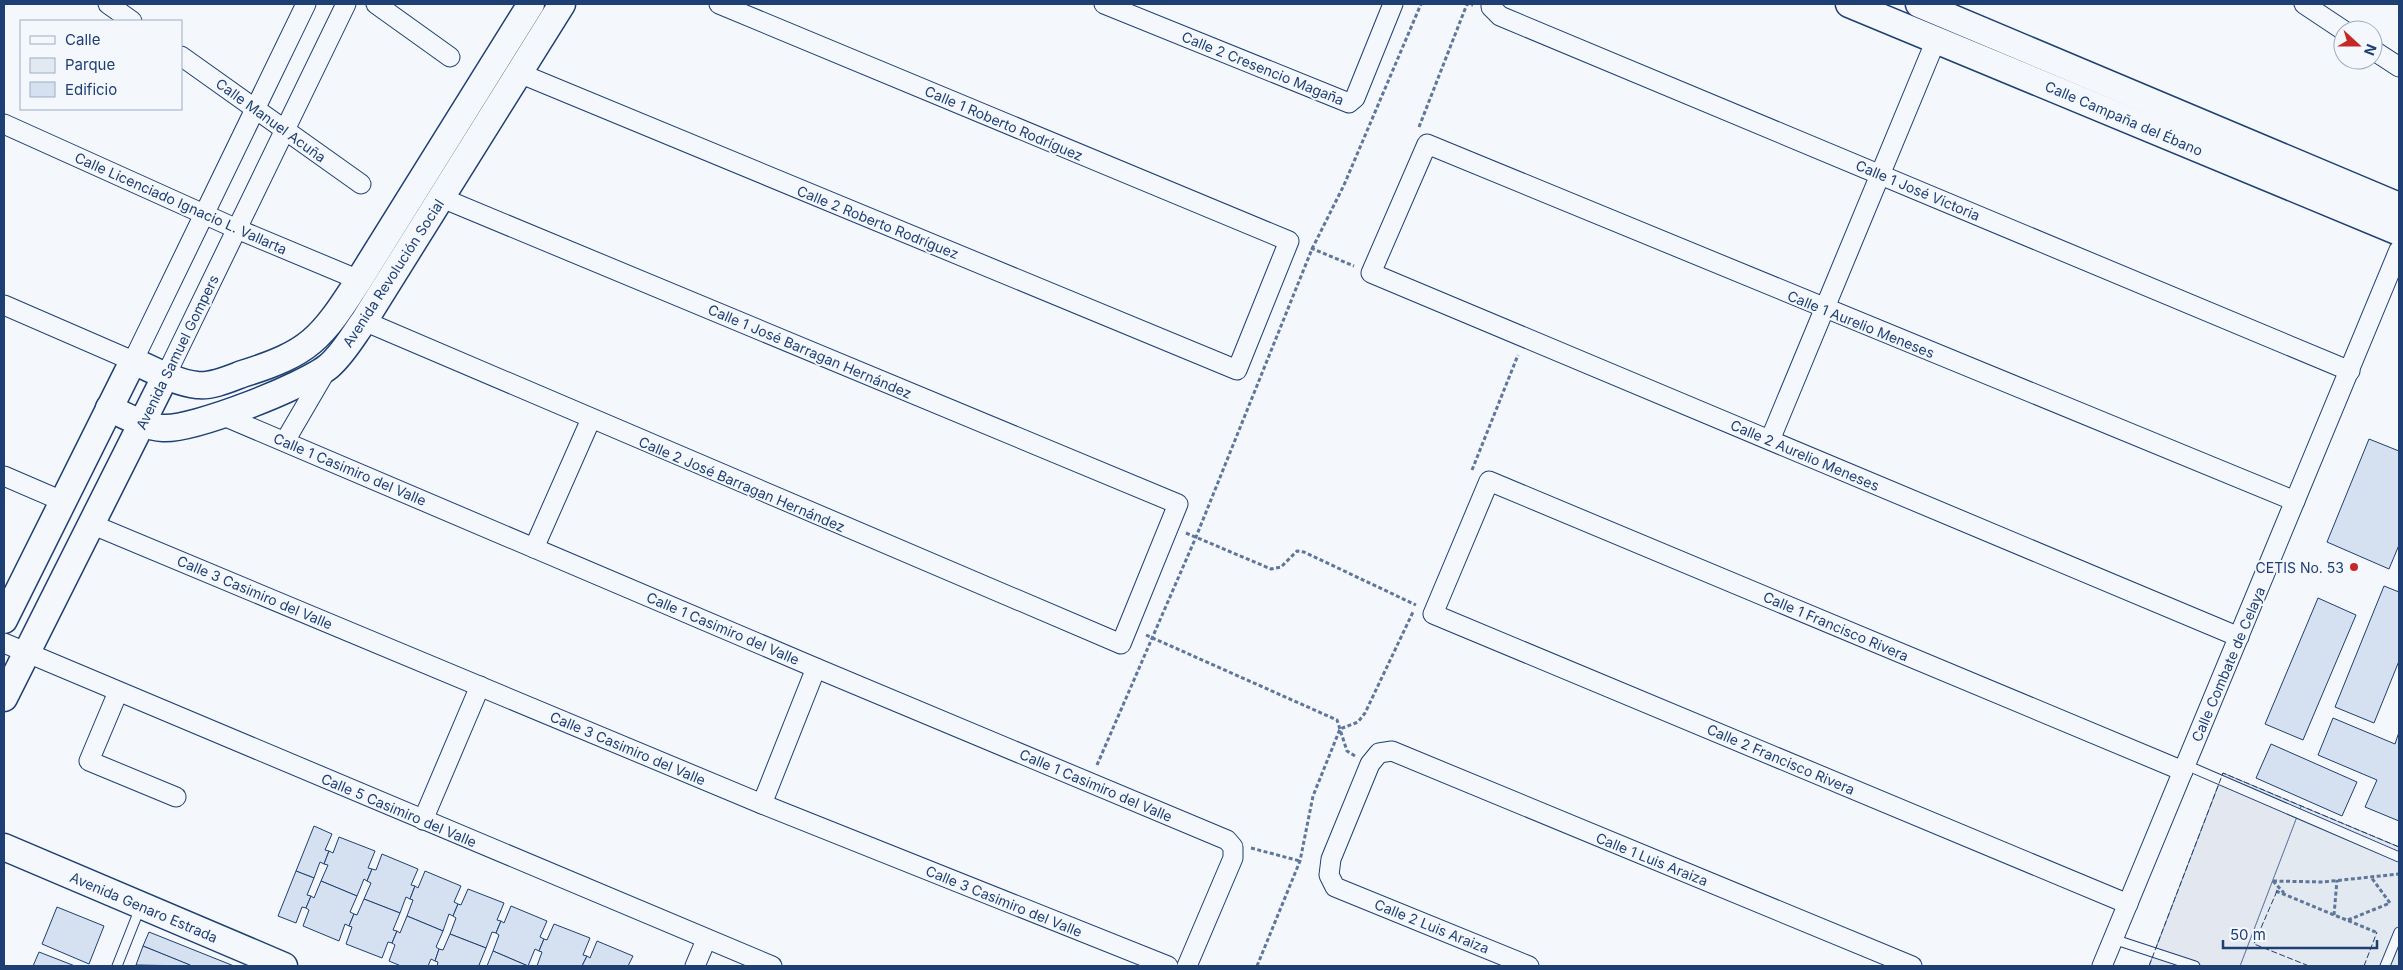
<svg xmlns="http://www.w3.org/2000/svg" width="2403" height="970" font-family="Inter,sans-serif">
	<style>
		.green { fill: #e3e9f0; stroke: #687fa3 }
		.parking { fill: #e3e8f0; stroke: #687fa3 }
		.building { fill: #d5e0f0; stroke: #1d3f73 }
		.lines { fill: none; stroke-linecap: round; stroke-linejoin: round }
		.lane-casing { stroke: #1d3f73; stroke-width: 11 }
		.street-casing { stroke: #1d3f73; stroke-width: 21 }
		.secondary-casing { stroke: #1d3f73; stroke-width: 29 }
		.path { stroke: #5e769c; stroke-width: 3; stroke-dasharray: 4 2.5; stroke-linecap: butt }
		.lane { stroke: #f4f7fb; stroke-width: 9 }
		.street { stroke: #f4f7fb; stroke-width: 19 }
		.secondary { stroke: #f4f7fb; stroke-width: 26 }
		.fence { stroke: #1d3f73; stroke-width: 1; stroke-dasharray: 6 2.5; stroke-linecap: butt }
		.poi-dot { fill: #c62828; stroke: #f4f7fb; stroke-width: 2 }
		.labels { text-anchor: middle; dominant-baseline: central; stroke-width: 4; stroke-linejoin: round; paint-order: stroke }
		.street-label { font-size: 14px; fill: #1d3f73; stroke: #f4f7fb }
		.poi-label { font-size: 14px; fill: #1d3f73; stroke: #f4f7fb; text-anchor: end }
	</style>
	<rect width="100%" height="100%" fill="#f4f7fb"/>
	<!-- green -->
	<polygon class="green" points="2301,806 2399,847 2399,966 2240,966"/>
	<!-- parking -->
	<polygon class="parking" points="2223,773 2301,806 2240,966 2149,966"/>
	<!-- building -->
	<g class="building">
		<polygon points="2369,439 2399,451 2399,545 2389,569 2327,542"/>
		<polygon points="2384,586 2399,592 2399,661 2374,723 2335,707"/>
		<polygon points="2318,598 2356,615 2303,740 2265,724"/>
		<polygon points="2333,718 2395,744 2399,732 2399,821 2365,807 2377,780 2318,755"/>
		<polygon points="2271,744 2357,782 2342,816 2256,778"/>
		<polygon points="314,826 332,834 325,850 329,851 324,864 320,862 314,878 296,871"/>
		<polygon points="339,837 375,851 368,868 372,869 367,881 364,879 357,896 321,881 328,865 324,864 329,851 333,853"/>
		<polygon points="382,854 418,869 411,885 415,886 410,899 406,897 400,913 364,899 371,883 367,881 372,869 376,870"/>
		<polygon points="296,871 314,878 307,895 311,896 306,908 302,907 296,923 278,916"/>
		<polygon points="425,871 461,886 454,902 458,904 453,916 449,914 443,931 407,916 413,900 410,899 415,886 418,888"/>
		<polygon points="321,881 357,896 350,912 354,914 349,926 345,924 339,941 303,926 309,910 306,908 311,896 314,898"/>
		<polygon points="468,889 504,903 497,920 501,921 496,933 492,932 486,948 450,934 456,918 453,916 458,904 461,905"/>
		<polygon points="364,899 400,913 393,930 397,931 392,943 388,942 382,958 346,944 352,927 349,926 354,914 357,915"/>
		<polygon points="511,906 547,921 540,937 544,939 539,951 535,949 528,966 493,951 499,935 496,933 501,921 504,923"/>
		<polygon points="57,907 104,926 89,964 42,944"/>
		<polygon points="407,916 443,931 436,947 439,949 435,961 431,959 428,966 401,966 389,961 395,945 392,943 397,931 400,933"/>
		<polygon points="554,924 590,938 583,955 587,956 582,966 537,966 542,952 539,951 544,939 547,940"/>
		<polygon points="149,932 234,966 192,966 143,946"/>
		<polygon points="450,934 486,948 479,965 482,966 437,966 438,962 435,961 439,949 443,950"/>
		<polygon points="597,941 633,956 628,966 582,966 587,956 590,958"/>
		<polygon points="143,946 190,965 190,966 136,965"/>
		<polygon points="493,951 528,966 487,966"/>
		<polygon points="39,952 75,966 33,966"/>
	</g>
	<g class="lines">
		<defs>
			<g id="lane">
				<polyline points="2186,765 2399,857"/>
				<polyline points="2113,939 2195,966"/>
				<polyline points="117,966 140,908"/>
				<polyline points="2385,966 2399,932"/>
			</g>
			<g id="street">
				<polyline points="108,4 132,21"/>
				<polyline points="376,4 450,57"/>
				<polyline points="1104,4 1349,103 1355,98 1393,4"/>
				<polyline points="1491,4 1491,7 1500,16 2350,371"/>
				<polyline points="2304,4 2343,30"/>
				<polyline points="2373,50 2399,67"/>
				<polyline points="181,56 361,184"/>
				<polyline points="519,73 1237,370 1289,241 719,4"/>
				<polyline points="4,124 237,229 359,280"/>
				<polyline points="4,305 133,361 306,4"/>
				<polyline points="364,321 1121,644 1178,504 442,198"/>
				<polyline points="166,375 346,4"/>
				<polyline points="219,414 816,668 1227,840 1233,847 1233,858 1187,966"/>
				<polyline points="1770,440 1936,40"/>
				<polyline points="285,441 327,369"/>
				<polyline points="4,476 62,501"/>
				<polyline points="91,524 762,804 1168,966"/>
				<polyline points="534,548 591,419"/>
				<polyline points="2239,637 1371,273 1427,144 2295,501"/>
				<polyline points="4,643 772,966"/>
				<polyline points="118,692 89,761 176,797"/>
				<polyline points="762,804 816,668"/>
				<polyline points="423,820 480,686"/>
				<polyline points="2128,904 1433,614 1489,481 2183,771"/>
				<polyline points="695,966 706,940"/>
				<polyline points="1529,966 1335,887 1329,875 1331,859 1370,764 1379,753 1392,751 1912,966"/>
				<polyline points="2102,966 2399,250"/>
			</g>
			<g id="secondary">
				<polyline points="1849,4 2399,232"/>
				<polyline points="1919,4 2399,206"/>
				<path d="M109 408C126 416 145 427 163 428 193 430 305 386 329 366 343 354 353 336 364 321L562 4"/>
				<path d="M4 620 133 361C152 369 176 383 197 385 211 387 229 379 242 374 310 353 321 339 359 280L531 4"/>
				<polyline points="4,698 166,375"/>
				<polyline points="4,847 284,966"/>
			</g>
		</defs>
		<!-- lane casing -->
		<use href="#lane" class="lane-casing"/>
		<!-- street casing -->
		<use href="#street" class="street-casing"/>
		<!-- secondary casing -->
		<use href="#secondary" class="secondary-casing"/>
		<!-- path -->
		<g class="path">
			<polyline points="1419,127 1467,4 1473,5"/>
			<polyline points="1311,248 1354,266"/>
			<polyline points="1472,470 1518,355"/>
			<polyline points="1186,533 1271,569 1281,567 1297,551 1304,552 1416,605"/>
			<polyline points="1146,635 1337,720 1347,751 1355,756"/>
			<polyline points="1097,765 1196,537 1312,249 1344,185 1421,4"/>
			<polyline points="1251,848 1300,861"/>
			<polyline points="2273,881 2323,882 2399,874"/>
			<polyline points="2273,881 2284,893"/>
			<polyline points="2276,891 2378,933"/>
			<polyline points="2334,915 2337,880"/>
			<polyline points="2348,920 2390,903 2371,877"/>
			<polyline points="1257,966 1300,861 1313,796 1340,729 1358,722 1365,713 1413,612"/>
		</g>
		<!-- lane -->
		<use href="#lane" class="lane"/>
		<!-- street -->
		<use href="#street" class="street"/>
		<!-- secondary -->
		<use href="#secondary" class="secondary"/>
		<!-- fence -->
		<g class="fence">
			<polyline points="2277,891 2254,944 2309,966"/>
			<polyline points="2149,966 2223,773 2399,847"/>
			<polyline points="2364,966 2377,932"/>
		</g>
	</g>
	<!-- markers -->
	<circle class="poi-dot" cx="2354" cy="567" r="5"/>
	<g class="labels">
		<!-- street labels -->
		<g class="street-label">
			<text transform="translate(1263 68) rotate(22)">Calle 2 Cresencio Magaña</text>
			<text transform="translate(2124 118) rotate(23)">Calle Campaña del Ébano</text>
			<text transform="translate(271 120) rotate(36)">Calle Manuel Acuña</text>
			<text transform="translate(1004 123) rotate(23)">Calle 1 Roberto Rodríguez</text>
			<text transform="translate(1918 190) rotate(23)">Calle 1 José Victoria</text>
			<text transform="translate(181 203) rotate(24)">Calle Licenciado Ignacio L. Vallarta</text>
			<text transform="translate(878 222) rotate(22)">Calle 2 Roberto Rodríguez</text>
			<text transform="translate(393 273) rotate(-57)">Avenida Revolución Social</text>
			<text transform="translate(1861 324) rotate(22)">Calle 1 Aurelio Meneses</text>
			<text transform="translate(810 351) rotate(23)">Calle 1 José Barragan Hernández</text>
			<text transform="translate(177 352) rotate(-64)">Avenida Samuel Gompers</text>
			<text transform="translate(1805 455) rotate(23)">Calle 2 Aurelio Meneses</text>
			<text transform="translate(350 469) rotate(23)">Calle 1 Casimiro del Valle</text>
			<text transform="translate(742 484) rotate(23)">Calle 2 José Barragan Hernández</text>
			<text transform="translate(255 592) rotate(23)">Calle 3 Casimiro del Valle</text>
			<text transform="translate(1836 626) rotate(23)">Calle 1 Francisco Rivera</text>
			<text transform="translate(723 628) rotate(23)">Calle 1 Casimiro del Valle</text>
			<text transform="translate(2228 664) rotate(-67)">Calle Combate de Celaya</text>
			<text transform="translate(628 748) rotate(23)">Calle 3 Casimiro del Valle</text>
			<text transform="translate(1781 759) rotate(23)">Calle 2 Francisco Rivera</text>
			<text transform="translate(1096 785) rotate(23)">Calle 1 Casimiro del Valle</text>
			<text transform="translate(399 810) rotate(23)">Calle 5 Casimiro del Valle</text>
			<text transform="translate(1652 859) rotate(22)">Calle 1 Luis Araiza</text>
			<text transform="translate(1004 901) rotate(22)">Calle 3 Casimiro del Valle</text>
			<text transform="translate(144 907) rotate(23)">Avenida Genaro Estrada</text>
			<text transform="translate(1432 926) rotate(22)">Calle 2 Luis Araiza</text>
		</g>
		<!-- poi labels -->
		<g class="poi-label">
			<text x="2344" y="567">CETIS No. 53</text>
		</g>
	</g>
	<!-- border -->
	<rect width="2403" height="970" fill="none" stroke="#1d3f73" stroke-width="10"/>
	<!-- legend -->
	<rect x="20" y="20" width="162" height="90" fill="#f4f7fb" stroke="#9eadc5"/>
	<rect x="30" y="36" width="25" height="8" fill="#f4f7fb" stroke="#9eadc5"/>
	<text x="65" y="45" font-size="15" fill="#1d3f73">Calle</text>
	<rect x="30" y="58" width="25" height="15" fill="#e3e9f0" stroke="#9eadc5"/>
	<text x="65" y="70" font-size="15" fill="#1d3f73">Parque</text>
	<rect x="30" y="82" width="25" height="15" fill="#d5e0f0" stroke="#9eadc5"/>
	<text x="65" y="95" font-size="15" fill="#1d3f73">Edificio</text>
	<!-- north arrow -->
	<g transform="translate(2358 45) rotate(111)"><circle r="24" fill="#f4f7fb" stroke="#9eadc5"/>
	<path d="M0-4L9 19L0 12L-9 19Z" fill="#c62828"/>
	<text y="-8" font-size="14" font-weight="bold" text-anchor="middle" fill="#1d3f73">N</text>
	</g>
	<!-- scale -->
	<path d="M2223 940v8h154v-8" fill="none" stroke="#1d3f73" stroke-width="2.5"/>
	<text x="2230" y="940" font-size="15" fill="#1d3f73" stroke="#f4f7fb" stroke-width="4" paint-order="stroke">50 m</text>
</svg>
